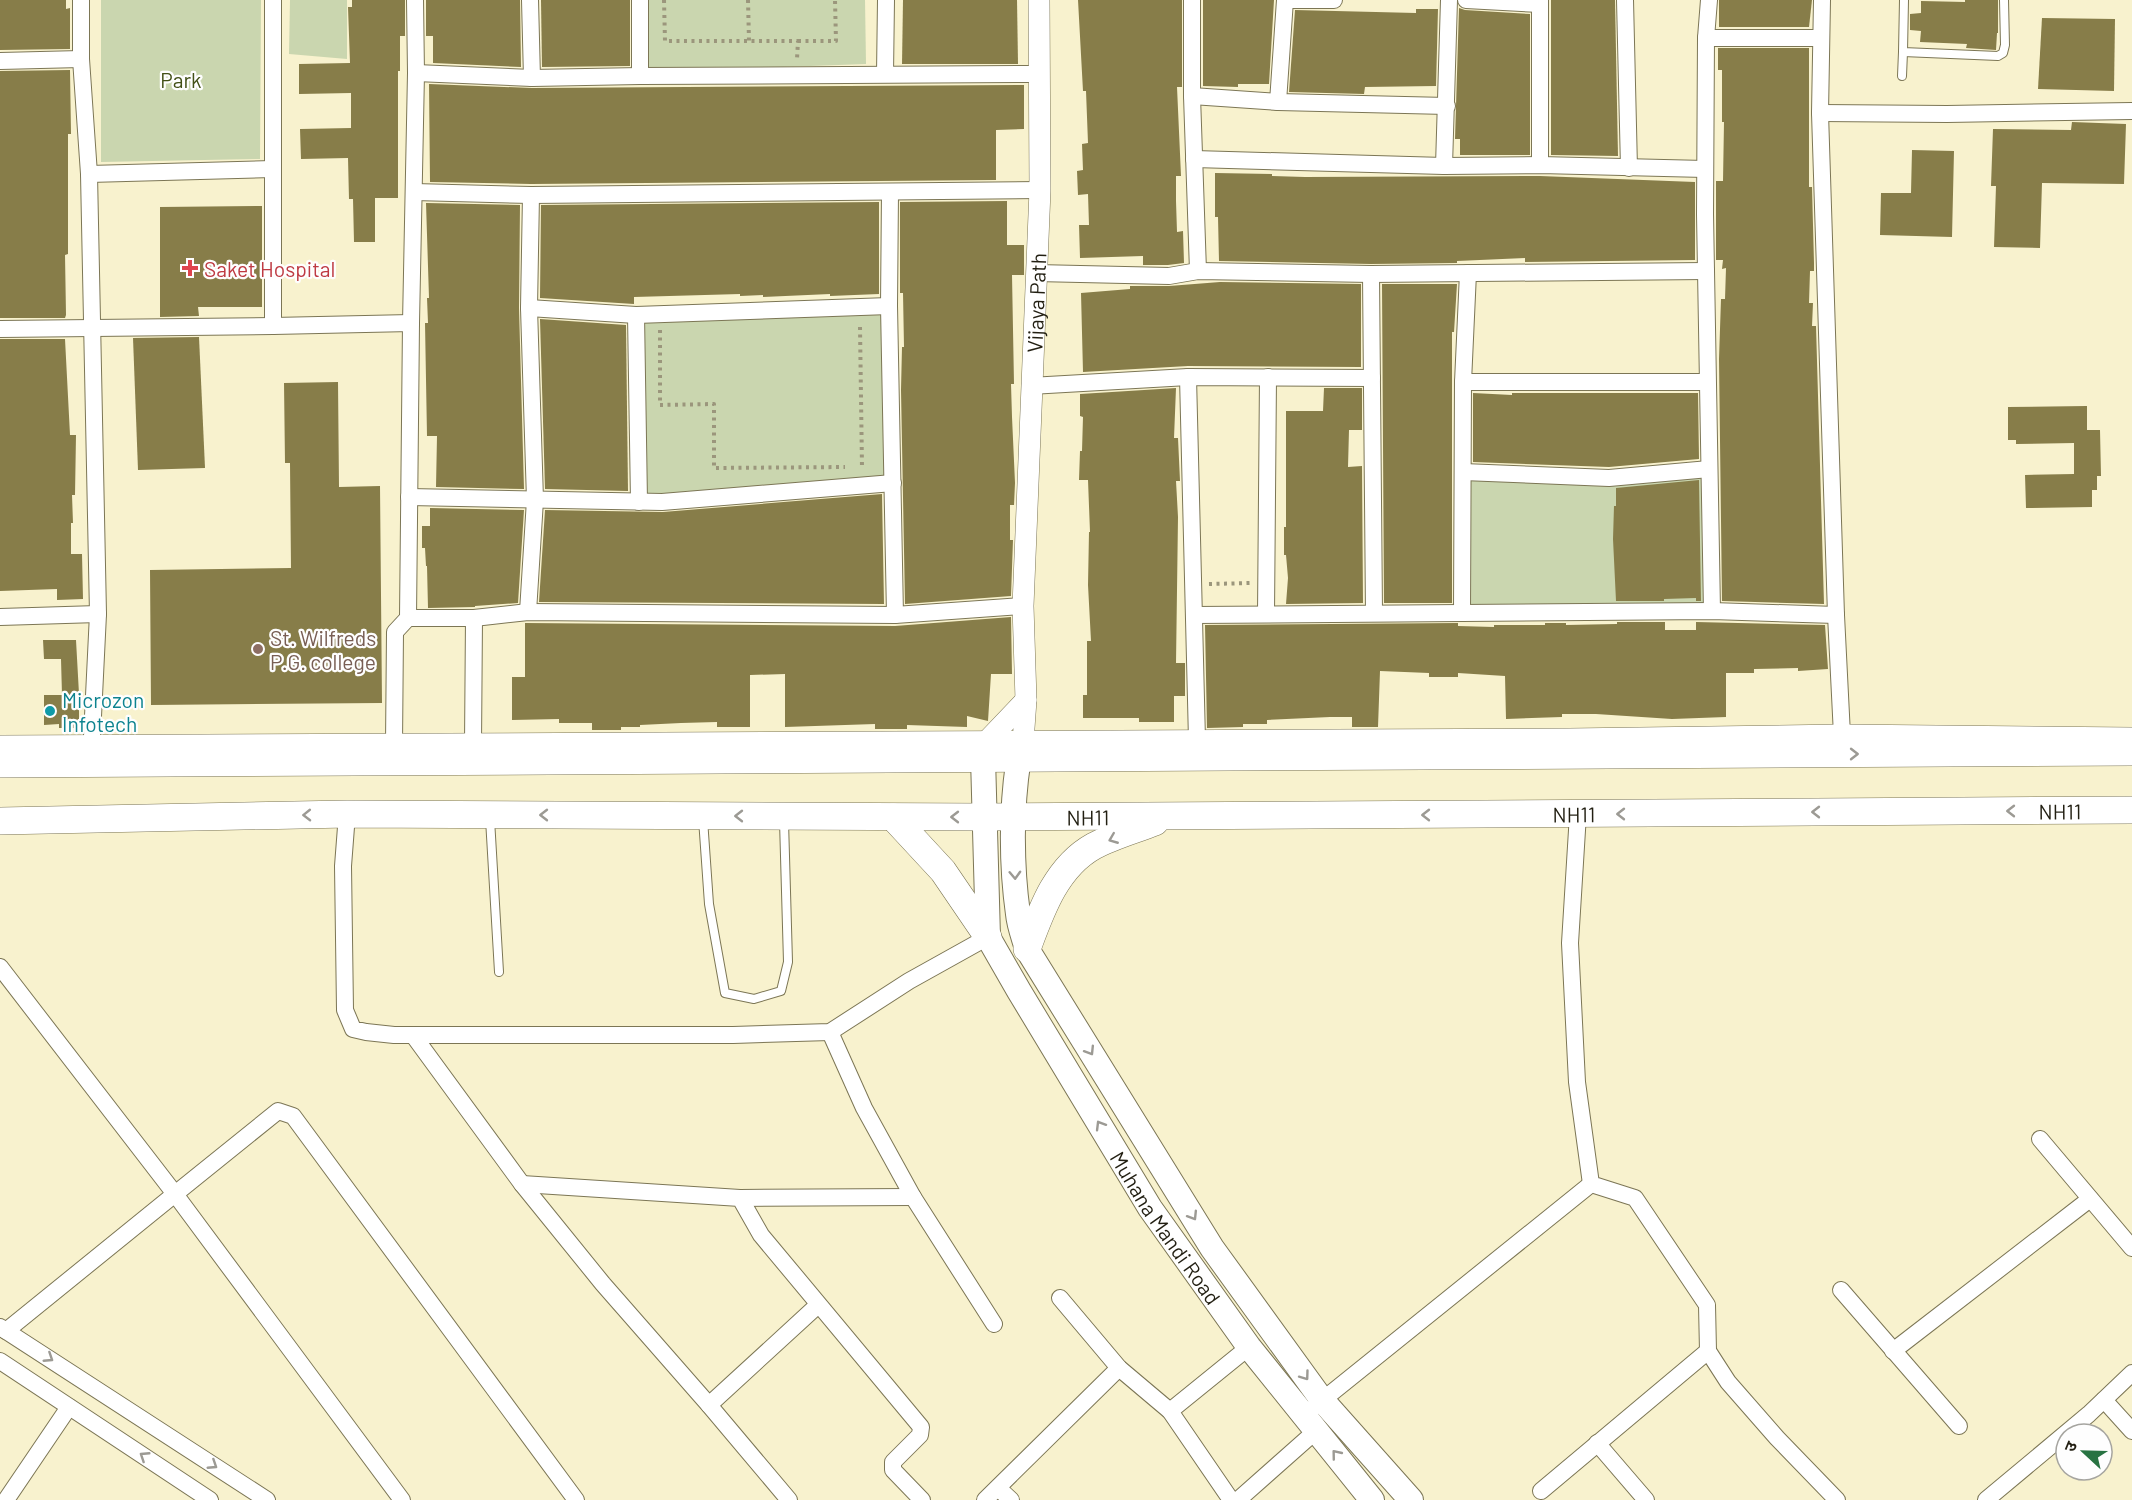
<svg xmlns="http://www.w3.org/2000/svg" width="2132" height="1500" font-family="Barlow,'Noto Sans Devanagari',sans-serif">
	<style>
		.green { fill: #cad6af }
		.building { fill: #877d49 }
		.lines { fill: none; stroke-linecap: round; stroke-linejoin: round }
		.service-casing { stroke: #7c7655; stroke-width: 10 }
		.minor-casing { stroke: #7c7655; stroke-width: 18 }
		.tertiary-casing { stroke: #7c7655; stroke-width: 22 }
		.secondary-casing { stroke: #7c7655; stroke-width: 26 }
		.trunk-casing { stroke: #7c7655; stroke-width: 28 }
		.path { stroke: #9b967c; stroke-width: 4; stroke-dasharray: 3 4.5; stroke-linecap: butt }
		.service { stroke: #fff; stroke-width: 8 }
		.minor { stroke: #fff; stroke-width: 16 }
		.tertiary { stroke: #fff; stroke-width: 21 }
		.secondary { stroke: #fff; stroke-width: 24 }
		.trunk { stroke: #fff; stroke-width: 27 }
		.oneway { stroke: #9c9a94 }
		.health-dot { fill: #e0444e; stroke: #fefefe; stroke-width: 2 }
		.education-dot { fill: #8d6e63; stroke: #fefefe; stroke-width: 2 }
		.culture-dot { fill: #0f9aa8; stroke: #fefefe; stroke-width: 2 }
		.labels { text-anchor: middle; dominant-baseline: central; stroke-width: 4.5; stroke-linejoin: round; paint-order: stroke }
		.park-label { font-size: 21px; fill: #425016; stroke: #fefefe }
		.health-label { font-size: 21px; fill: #be3a42; stroke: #fefefe; text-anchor: start }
		.street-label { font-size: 21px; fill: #221f12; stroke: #fefefe }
		.education-label { font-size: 21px; fill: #785e54; stroke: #fefefe; text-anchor: start }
		.culture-label { font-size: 21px; fill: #0d838f; stroke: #fefefe; text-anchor: start }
	</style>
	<rect width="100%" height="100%" fill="#f8f2ce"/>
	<!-- green -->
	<g class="green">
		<polygon points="101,0 261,0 260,159 101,162"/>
		<polygon points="290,0 347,0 347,59 289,54"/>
		<polygon points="643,0 865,0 866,64 646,72"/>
		<polygon points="889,306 893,483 639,502 636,315"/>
		<polygon points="1709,469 1712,611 1462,612 1463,472"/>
	</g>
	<!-- building -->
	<g class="building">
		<polygon points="0,0 66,0 66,9 70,8 70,49 0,50"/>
		<polygon points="352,0 405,0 405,36 400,36 400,71 398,71 398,198 375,198 375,242 354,242 353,199 349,199 348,158 301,159 300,129 351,128 351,93 299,94 299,64 350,63 348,7 352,7"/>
		<polygon points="426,0 520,0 521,67 433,63 433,36 426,36"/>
		<polygon points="541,0 630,0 630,66 542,67"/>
		<polygon points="903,0 1017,0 1018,64 902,64"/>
		<polygon points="1078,0 1182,0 1182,87 1177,87 1181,176 1176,176 1176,201 1177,232 1183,231 1184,263 1168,265 1143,265 1143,256 1080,258 1079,225 1089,225 1088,194 1078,195 1077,171 1083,170 1082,144 1088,143 1086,91 1083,91"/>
		<polygon points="1203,0 1274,0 1269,84 1238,84 1238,87 1203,86"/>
		<polygon points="1551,0 1615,0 1618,156 1551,155"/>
		<polygon points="1719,0 1812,0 1809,27 1719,27"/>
		<polygon points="1965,0 1998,0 1998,33 1997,33 1996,50 1966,48 1967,44 1920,42 1921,31 1910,30 1910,14 1921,13 1921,1 1965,2"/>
		<polygon points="1459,8 1465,10 1530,14 1530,155 1460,155 1460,139 1455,139"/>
		<polygon points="1416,9 1438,9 1436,86 1365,87 1364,94 1289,92 1295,10 1416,13"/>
		<polygon points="2042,18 2115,19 2114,91 2038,89"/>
		<polygon points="1718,48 1809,48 1809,187 1812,187 1814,263 1814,271 1810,271 1809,303 1813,303 1812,326 1816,326 1824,604 1722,601 1719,359 1721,299 1725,299 1726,268 1722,269 1723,260 1716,260 1716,181 1723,181 1724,122 1722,122 1722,70 1718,70"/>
		<polygon points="70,70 71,134 68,134 68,254 65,255 66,315 65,318 0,318 0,71"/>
		<polygon points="429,84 532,88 1024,85 1024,129 996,130 996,180 531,184 430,182"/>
		<polygon points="2072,122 2126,124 2124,184 2042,183 2040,248 1994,247 1996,186 1991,186 1993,129 2071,130"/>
		<polygon points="1912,150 1954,151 1952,237 1880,235 1881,193 1911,193"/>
		<polygon points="1215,173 1272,174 1272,176 1305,177 1540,176 1695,182 1695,260 1525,262 1525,258 1457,261 1457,263 1371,264 1219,261 1218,217 1215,217"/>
		<polygon points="1007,201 1007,245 1024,245 1024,275 1012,275 1014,384 1011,384 1012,417 1015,483 1014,505 1010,505 1010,540 1013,540 1011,596 905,604 901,390 902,347 904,347 903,293 900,293 900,202"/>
		<polygon points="879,202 879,294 830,296 830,294 763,297 763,295 740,296 740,294 634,297 634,304 540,298 541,205"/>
		<polygon points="426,203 520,205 519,308 524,489 436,487 437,436 427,436 425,323 428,323 427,298 429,298"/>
		<polygon points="262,206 262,307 198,307 199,316 160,317 160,207"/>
		<polygon points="1220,282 1361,284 1361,367 1188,366 1083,372 1081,293 1130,289 1130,286 1169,286"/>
		<polygon points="1382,284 1457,284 1454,332 1452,332 1452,603 1384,603"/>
		<polygon points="540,319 626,325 628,491 545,489"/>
		<polygon points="199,337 205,468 138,470 133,338"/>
		<polygon points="0,339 65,339 70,435 76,435 75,495 72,495 73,523 71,523 71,554 82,554 83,599 57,600 57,589 0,591"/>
		<polygon points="338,382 339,487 380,486 382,703 151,705 150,570 291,568 290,463 285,463 284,383"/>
		<polygon points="1176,388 1174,438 1178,438 1180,481 1176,481 1178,517 1176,663 1185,663 1185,696 1174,696 1174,722 1139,722 1139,718 1083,718 1083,695 1087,695 1087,641 1091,641 1088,585 1089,532 1090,532 1088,480 1079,480 1080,451 1082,451 1083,417 1080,416 1080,394"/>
		<polygon points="1324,388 1362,388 1362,430 1349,430 1348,467 1362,466 1363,603 1286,604 1288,578 1286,555 1284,555 1284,527 1286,527 1286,411 1323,411"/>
		<polygon points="1473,393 1512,395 1512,393 1698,393 1699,459 1609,467 1473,462"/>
		<polygon points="2087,406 2087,430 2100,430 2101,476 2097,476 2097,490 2092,490 2092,507 2026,508 2025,475 2074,474 2074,443 2016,444 2016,440 2008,440 2008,407"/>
		<polygon points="1699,480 1701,601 1696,601 1696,598 1664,599 1664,601 1616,601 1613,539 1614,506 1616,506 1616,488"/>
		<polygon points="882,494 884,604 539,602 545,510 663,512"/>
		<polygon points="430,508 524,510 518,603 475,606 475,607 428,608 427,566 426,566 425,548 422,548 422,526 430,526"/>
		<polygon points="1011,617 1012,674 991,674 988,721 967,716 967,727 907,725 907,729 875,729 875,724 785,727 785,674 750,675 750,727 717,727 717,722 681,723 640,725 640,727 621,727 621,730 592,730 592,723 559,723 559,719 512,720 512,677 525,677 525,623 895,626"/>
		<polygon points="1617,622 1665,622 1665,630 1696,630 1696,622 1825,625 1828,669 1798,671 1798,668 1754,669 1754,673 1726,673 1726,717 1672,719 1596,714 1562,714 1562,717 1506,719 1505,676 1458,673 1458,677 1429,677 1429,673 1380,671 1378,727 1352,727 1352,717 1330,717 1267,720 1267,724 1243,724 1243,727 1207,728 1205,625 1458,623 1458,626 1494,627 1494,625 1545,625 1545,623 1566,623 1566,625 1617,624"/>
		<polygon points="43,640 76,640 79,694 79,728 59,728 59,724 44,725 44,695 62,695 61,659 44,659"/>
	</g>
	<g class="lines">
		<defs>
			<g id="service">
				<polyline points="1904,0 1903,52 1998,56 2003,53 2005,45 2004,0"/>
				<polyline points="1902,76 1903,52"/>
				<polyline points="490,819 499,972"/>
				<polyline points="703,819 709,904 725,993 754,999 781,991 788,962 784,821"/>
			</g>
			<g id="minor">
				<polyline points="81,0 81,59 89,174 98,614 91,757"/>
				<polyline points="273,0 273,326 411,323 408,618 395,632 394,744"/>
				<polyline points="530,0 532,78"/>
				<polyline points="1192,0 1192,96 1198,271"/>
				<polyline points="1285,0 1334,0"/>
				<polyline points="1466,0 1540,4"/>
				<polyline points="1625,0 1629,168"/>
				<polyline points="1709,0 1706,38 1705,214 1712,611"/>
				<polyline points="1822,0 1820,113 1836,615 1842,735"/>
				<polyline points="1706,38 1821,38"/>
				<polyline points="0,61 81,59"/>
				<polyline points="416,73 532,78 640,76 1039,74"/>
				<polyline points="885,74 886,0"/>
				<polyline points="640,76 640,0"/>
				<polyline points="1192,96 1278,102 1447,106"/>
				<polyline points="1278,102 1285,0"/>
				<polyline points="1820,113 1947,114 2132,111"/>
				<polyline points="1194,159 1444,166 1540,165 1705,169"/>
				<polyline points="1540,165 1540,0"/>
				<polyline points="1444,166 1449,0"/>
				<polyline points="89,174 272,169"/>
				<polyline points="414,192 531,195 1040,190"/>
				<polyline points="890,192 889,306 895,615"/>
				<polyline points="1036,273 1169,276 1198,271 1371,274 1706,271"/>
				<polyline points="1371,274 1374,613"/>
				<polyline points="529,308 636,315 889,306"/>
				<polyline points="636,315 639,502"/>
				<polyline points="411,323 416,73 415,0"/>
				<polyline points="0,329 273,326"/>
				<polyline points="1188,377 1197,740"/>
				<polyline points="1463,382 1707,382"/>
				<polyline points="1030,386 1188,377 1372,378"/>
				<polyline points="1463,472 1609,478 1709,469"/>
				<polyline points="409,497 662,502 893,483"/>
				<polyline points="528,612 535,500 529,308 531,195"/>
				<polyline points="1462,612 1463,382 1468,273"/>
				<polyline points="1266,614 1268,377"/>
				<polyline points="1194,615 1712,611 1836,615"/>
				<polyline points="0,617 98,614"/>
				<polyline points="408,618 474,618 528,612 895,615 1023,606"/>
				<polyline points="473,744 474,618"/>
				<polyline points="347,814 343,866 345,1010 353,1029 366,1032 394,1035 733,1035 830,1032 909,981 988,937"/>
				<polyline points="1578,814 1570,943 1577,1082 1591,1184 1635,1198 1707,1305 1708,1351 1728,1382 1777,1438 1837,1500"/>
				<polyline points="0,967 175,1194 6,1331"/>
				<polyline points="830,1032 864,1108 913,1197 994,1324"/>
				<polyline points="413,1035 522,1184 603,1284 709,1405 789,1500"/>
				<polyline points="2040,1139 2132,1248"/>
				<polyline points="522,1184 740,1198 761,1235 921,1427 920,1435 893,1462 893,1470 922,1500"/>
				<polyline points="740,1198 913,1197"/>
				<polyline points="1841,1290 1959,1426"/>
				<polyline points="1060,1298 1119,1368 1170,1411 1231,1500"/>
				<polyline points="0,1327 267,1500"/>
				<polyline points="1893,1351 2090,1199"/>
				<polyline points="0,1361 210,1500"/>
				<polyline points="2104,1400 2132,1431"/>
				<polyline points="709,1405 818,1305"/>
				<polyline points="1314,1407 1591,1184"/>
				<polyline points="1170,1411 1249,1347"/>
				<polyline points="1597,1443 1646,1500"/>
				<polyline points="998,1488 1011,1500"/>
				<polyline points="1541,1491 1708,1351"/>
				<polyline points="6,1500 69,1407"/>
				<polyline points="402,1500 175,1194 278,1111 293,1116 576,1500"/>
				<polyline points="985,1500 1119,1368"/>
				<polyline points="1238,1500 1317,1430"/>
				<polyline points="1986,1500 2089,1414 2132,1373"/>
			</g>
			<g id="tertiary">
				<polyline points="0,746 1569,739 1842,735 2132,738"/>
				<polyline points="985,750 987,741 1026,700"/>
				<path id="s1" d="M1020 755 1023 742 1026 700 1023 606 1040 190 1039 0"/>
			</g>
			<g id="secondary">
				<path d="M1019 757C1011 807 1011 864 1018 914 1019 926 1024 938 1027 949L1212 1248 1322 1400 1411 1500"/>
				<path id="s2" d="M983 758 988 937 1019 991 1150 1208 1249 1347 1372 1500"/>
			</g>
			<g id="trunk">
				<polyline points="0,764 2132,752"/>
				<polyline points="893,817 943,871 988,937"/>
				<path id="s3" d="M0 821 347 814 985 817 2132 810"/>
				<path d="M1027 949C1041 911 1056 867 1094 846 1113 836 1135 830 1155 822"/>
			</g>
		</defs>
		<!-- service casing -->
		<use href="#service" class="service-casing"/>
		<!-- minor casing -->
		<use href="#minor" class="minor-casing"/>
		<!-- tertiary casing -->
		<use href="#tertiary" class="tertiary-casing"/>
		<!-- secondary casing -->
		<use href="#secondary" class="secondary-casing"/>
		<!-- trunk casing -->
		<use href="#trunk" class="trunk-casing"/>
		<!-- path -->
		<g class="path">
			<polyline points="664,0 665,41 798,41 797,59"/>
			<polyline points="748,0 749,41"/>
			<polyline points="798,41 836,41 835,0"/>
			<polyline points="860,327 862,467"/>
			<polyline points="660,330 660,405 714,404 714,468 845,467"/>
			<polyline points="1209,584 1250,583"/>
		</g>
		<!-- service -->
		<use href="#service" class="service"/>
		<!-- minor -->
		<use href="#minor" class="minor"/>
		<!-- tertiary -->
		<use href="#tertiary" class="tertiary"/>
		<!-- secondary -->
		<use href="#secondary" class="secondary"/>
		<!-- trunk -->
		<use href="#trunk" class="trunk"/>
	</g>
	<!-- one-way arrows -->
	<defs><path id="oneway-chevron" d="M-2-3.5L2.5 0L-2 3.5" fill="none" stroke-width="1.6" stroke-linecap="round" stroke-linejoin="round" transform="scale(1.5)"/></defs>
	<g class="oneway">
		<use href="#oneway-chevron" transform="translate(1854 754)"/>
		<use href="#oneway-chevron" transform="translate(2011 811) rotate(180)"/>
		<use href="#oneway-chevron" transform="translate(1816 812) rotate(180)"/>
		<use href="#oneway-chevron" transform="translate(1621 814) rotate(180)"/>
		<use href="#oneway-chevron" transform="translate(307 815) rotate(179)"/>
		<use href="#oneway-chevron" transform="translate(544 815) rotate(-180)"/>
		<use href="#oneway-chevron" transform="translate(1426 815) rotate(180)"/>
		<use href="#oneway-chevron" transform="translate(739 816) rotate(-180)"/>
		<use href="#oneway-chevron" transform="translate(955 817) rotate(-180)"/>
		<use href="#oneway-chevron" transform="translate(1113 839) rotate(158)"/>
		<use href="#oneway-chevron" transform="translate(1015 875) rotate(88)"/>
		<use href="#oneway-chevron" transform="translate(1090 1051) rotate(58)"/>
		<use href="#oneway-chevron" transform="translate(1100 1125) rotate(-121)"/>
		<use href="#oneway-chevron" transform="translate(1193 1216) rotate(58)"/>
		<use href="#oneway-chevron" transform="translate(49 1358) rotate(33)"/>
		<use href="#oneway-chevron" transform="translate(1305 1376) rotate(54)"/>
		<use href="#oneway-chevron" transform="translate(1336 1454) rotate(-129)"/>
		<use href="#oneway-chevron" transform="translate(144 1456) rotate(-147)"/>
		<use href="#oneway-chevron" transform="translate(213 1465) rotate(33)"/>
	</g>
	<!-- markers -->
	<path class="health-dot" d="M187 259h6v6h6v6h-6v6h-6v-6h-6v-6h6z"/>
	<circle class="education-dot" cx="258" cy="649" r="6"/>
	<circle class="culture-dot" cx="50" cy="711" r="6"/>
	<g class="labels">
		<!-- park labels -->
		<g class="park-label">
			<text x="181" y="79">Park</text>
		</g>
		<!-- health labels -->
		<g class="health-label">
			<text x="204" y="268">Saket Hospital</text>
		</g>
		<!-- street labels -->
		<g class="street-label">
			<text stroke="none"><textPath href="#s1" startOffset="453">Vijaya Path</textPath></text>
			<text stroke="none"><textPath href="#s3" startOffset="2060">NH11</textPath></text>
			<text stroke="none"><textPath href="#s3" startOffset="1574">NH11</textPath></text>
			<text stroke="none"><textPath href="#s3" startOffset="1088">NH11</textPath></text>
			<text stroke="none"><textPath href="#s2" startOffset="520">Muhana Mandi Road</textPath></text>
		</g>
		<!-- education labels -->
		<g class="education-label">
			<text x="270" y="637">St. Wilfreds<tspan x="270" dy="24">P.G. college</tspan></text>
		</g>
		<!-- culture labels -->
		<g class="culture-label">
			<text x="62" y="699">Microzon<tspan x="62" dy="24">Infotech</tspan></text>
		</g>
	</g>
	<!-- north arrow -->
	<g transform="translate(2084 1452) rotate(292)"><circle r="28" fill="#fefefe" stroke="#a6a5a0" stroke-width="1.5"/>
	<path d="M0-4.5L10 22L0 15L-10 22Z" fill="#287342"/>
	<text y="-9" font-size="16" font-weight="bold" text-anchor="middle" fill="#221f12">उ</text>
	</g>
</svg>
